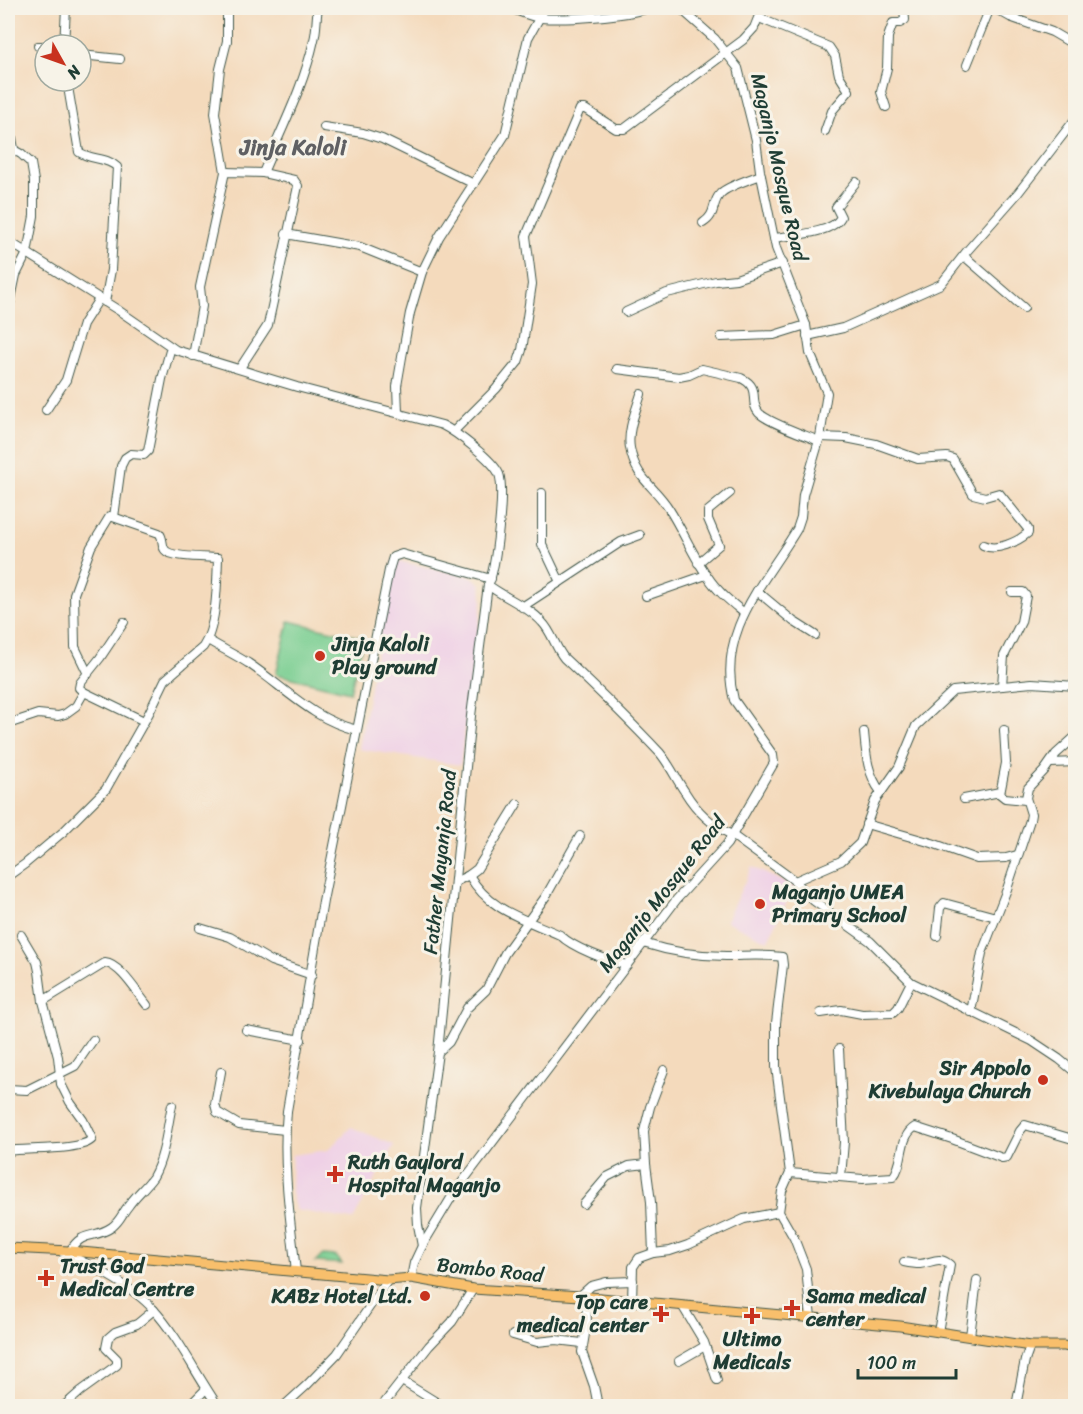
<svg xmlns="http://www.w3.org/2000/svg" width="1083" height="1414" font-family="Sriracha,sans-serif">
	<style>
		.built { fill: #efd0e6 }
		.green { fill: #79ce91; stroke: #4c8662; stroke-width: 1.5 }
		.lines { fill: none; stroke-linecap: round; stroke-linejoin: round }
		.minor-casing { stroke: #3f5548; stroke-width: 10 }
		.major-casing { stroke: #3f5548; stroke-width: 11 }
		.minor { stroke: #fff; stroke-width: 8 }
		.major { stroke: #f8bf6c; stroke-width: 9 }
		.poi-dot { fill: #c8321e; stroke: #f7f3e8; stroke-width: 2 }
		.labels { text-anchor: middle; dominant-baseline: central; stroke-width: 6; stroke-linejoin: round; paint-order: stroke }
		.street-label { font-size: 20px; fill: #1f3d34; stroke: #f7f3e8 }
		.poi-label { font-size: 20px; font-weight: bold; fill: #1f3d34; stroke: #f7f3e8; text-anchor: start }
		.quarter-label { font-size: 22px; font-weight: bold; fill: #5f6063; stroke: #f7f3e8 }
	</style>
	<rect width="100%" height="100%" fill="#f7f3e8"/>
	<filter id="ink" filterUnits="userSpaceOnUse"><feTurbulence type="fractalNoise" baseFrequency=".0167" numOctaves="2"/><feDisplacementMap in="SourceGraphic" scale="12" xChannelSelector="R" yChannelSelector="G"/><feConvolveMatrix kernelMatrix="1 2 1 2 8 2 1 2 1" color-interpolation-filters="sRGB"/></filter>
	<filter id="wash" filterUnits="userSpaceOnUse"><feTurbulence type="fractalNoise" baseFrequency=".008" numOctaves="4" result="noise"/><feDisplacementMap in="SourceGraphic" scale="24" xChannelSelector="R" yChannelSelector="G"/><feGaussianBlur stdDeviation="1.35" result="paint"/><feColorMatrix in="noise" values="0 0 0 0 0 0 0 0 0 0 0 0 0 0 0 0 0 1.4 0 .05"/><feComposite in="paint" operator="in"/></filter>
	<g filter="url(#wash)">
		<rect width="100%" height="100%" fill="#f4dabc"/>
		<!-- built -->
		<g class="built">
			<polygon points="393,560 472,577 481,584 482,601 460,765 359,749"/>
			<polygon points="752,867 794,887 768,941 726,921"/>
			<polygon points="351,1127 394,1145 353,1220 296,1210 291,1193 292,1155 328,1150"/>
		</g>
		<!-- green -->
		<g class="green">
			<polygon points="289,621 364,638 350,692 276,674"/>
			<polygon points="323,1255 336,1256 342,1264 315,1262"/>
		</g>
	</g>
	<g filter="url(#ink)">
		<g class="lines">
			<defs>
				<g id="minor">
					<path d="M510 8C519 11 530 17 541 18 565 20 626 16 648 8"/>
					<polyline points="994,8 1010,17 1052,32 1076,46"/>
					<polyline points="759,18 829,47 835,56 839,75 849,91 832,111 825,131"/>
					<polyline points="64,45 66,8"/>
					<polyline points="38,46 45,46"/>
					<polyline points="81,55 120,59"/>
					<polyline points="967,65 990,8"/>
					<path d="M67 81 79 152C90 160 107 157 117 167L111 270 105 302"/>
					<polyline points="886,107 881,92 887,68 888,37 893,23 900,23 905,20 904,8"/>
					<polyline points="8,115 14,149"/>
					<polyline points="324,127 363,133 382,139 474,184"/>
					<polyline points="8,147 21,154 31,163 34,181 34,216 27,253 16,275 8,313"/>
					<polyline points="225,172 215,113 220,69 227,41 227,8"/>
					<path d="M703 223C717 214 711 204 720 194 727 186 751 179 761 175"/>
					<polyline points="286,234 360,247 422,272"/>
					<path d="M774 238C792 235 832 234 841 217L836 207 856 182"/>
					<path d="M8 241 118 310 176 350 297 387 442 425C456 432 493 460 499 474 505 490 496 569 488 585L471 716 438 1052 417 1208 418 1225 422 1246"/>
					<polyline points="964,256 1024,308"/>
					<polyline points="626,312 667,293 716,281 736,279 783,263"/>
					<polyline points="807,336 843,328 941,284 967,251 1018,193 1076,118"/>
					<polyline points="721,337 774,335 806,325"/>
					<path d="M193 356 202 306 200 287 225 172 263 173C281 130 304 86 314 40 317 29 316 18 318 8"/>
					<polyline points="240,368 268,325 298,186 294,180 263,173"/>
					<path d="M617 369 679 377 689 375 702 369 741 378C762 388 748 401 759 413 769 423 805 435 819 441"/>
					<path d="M641 394C636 411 627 430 630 448 636 480 654 485 669 509 683 531 693 556 708 577 717 591 731 602 744 613"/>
					<polyline points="46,410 66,380 83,324 99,299"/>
					<polyline points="398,413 397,386 402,357 410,313 422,272 439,237 505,135 528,38 545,8"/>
					<polyline points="454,431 496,389 518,362 522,350 532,284 526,236 580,109 585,109 616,129 624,129 743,40 754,28 762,8"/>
					<path d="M820 437 846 438 876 444 918 459 947 457 953 459 973 494 985 497 999 493 1028 529V533C1017 542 996 552 983 545"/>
					<polyline points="542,493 542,544 560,582"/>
					<polyline points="114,517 121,466 125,458 131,454 144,455 148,451 162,379 171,347"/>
					<polyline points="698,563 719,545 708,519 708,511 730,493"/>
					<path d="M488 585C505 598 528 606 542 622 552 632 555 647 564 658 597 689 629 720 660 753 670 765 676 779 685 792 696 810 713 826 732 835L795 881 841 861 860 843 875 801 899 767 916 726 953 691 1032 683 1076 686"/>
					<polyline points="757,591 793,621 815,635"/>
					<polyline points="646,596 706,575"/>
					<polyline points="522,607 621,542 640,535"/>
					<path d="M208 640C221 648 235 655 248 663 284 687 313 720 357 730"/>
					<polyline points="1002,686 1004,656 1021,622 1026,596 1023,592 1012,592"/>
					<polyline points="84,692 79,688 80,683 100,658 124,622"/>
					<polyline points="1076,709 1076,733"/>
					<polyline points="8,724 38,714 58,716 65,714 76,706 84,692 144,721"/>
					<polyline points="1004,730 1006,763 1000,794 1005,798 1026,800"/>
					<path d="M864 732C866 754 867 774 881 792"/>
					<polyline points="1051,763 1076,762"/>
					<polyline points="964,799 1000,792"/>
					<polyline points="866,824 932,843 977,859 1006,858 1017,855"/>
					<path d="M469 875C489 911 525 919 560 935 573 948 608 961 627 965"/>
					<path d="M8 876 25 864 63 832 106 789 149 713 165 680 203 647C217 626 217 583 218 558 208 557 171 558 165 550 161 545 164 538 159 533L110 516 91 547 74 594 75 647 88 674"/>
					<polyline points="795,881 814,901 870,941 911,982 1032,1041 1059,1059 1076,1073"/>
					<polyline points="455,882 469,875 477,869 517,804"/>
					<polyline points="200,928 230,937 271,961 312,975"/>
					<polyline points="937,936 940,908 944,903 996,917"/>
					<path d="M643 943C671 952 697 956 726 956 745 956 763 954 782 957L783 965 776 1023V1067L790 1173 782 1191 779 1212 794 1238 806 1269 811 1318"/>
					<path d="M43 1001 105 963C120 964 137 993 147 1005"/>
					<polyline points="971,1012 982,953 1007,889 1030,820 1031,814 1026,798 1028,788 1044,771 1056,754 1076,736"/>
					<polyline points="821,1013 841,1010 862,1014 893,1013 898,1008 911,982"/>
					<polyline points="246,1030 301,1040"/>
					<polyline points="839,1049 844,1142 841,1177"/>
					<polyline points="438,1052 449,1042 467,1008 486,990 505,953 546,896 580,836"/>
					<polyline points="221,1072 215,1104 217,1112 239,1125 285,1130"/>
					<polyline points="8,1089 27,1090 75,1066 93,1040"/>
					<path d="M8 1151C25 1148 82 1151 92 1139L83 1120 70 1102 61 1084 58 1057 43 1001 39 971 37 962 21 935"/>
					<path d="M790 1173 863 1179 893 1177C905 1163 898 1137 915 1127L952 1139 1002 1158 1007 1157 1020 1131 1025 1125 1076 1140"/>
					<polyline points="584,1204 607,1177 629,1166 646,1164"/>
					<path d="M70 1251C84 1229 93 1240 112 1227 121 1220 122 1213 129 1205 136 1195 146 1187 153 1177 165 1156 167 1128 172 1105"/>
					<path d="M62 1252C89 1264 134 1287 153 1309 178 1336 197 1376 218 1406"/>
					<polyline points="653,1253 651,1202 646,1164 644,1131 650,1107 664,1070"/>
					<path d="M904 1262C909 1263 915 1264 920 1264 932 1263 939 1255 950 1265L938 1332"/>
					<path d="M296 1271C290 1218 282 1164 287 1111L323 901 389 570 393 557 402 554 491 579"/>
					<path d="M411 1278 414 1263 422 1246 454 1193 677 899 727 844 774 763 773 755 734 700C716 631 765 583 797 529L801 517 803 495 820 437 827 393 810 353 806 325 776 248 760 171 756 140 738 68 715 39 680 8"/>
					<polyline points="580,1296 591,1286 606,1282 633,1281"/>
					<polyline points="586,1298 587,1322 582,1352 594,1386 598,1406"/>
					<polyline points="632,1301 633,1267 639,1258 653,1253 670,1251 688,1245 744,1219 779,1212"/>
					<polyline points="683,1307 704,1342 717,1380"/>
					<polyline points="513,1335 537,1342 556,1340 582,1343"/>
					<polyline points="970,1336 977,1280"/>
					<polyline points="679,1361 705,1346"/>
					<polyline points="402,1381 436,1402"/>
					<polyline points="64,1406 81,1391 117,1365 117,1359 106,1348 108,1338 115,1332 137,1324 154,1310"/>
					<polyline points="189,1406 206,1389"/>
					<polyline points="284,1406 307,1385 337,1354 388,1280"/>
					<polyline points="382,1406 429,1346 452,1322 473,1289"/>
					<polyline points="1016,1406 1025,1360 1030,1346"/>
				</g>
				<polyline id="major" points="8,1248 70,1251 388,1280 411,1278 473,1289 580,1296 900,1326 1030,1346 1064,1346 1076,1349"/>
			</defs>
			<!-- minor casing -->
			<use href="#minor" class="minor-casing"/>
			<!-- major casing -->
			<use href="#major" class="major-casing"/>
			<!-- minor -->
			<use href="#minor" class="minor"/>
			<!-- major -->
			<use href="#major" class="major"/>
		</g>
	</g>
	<!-- markers -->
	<g class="poi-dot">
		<circle cx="320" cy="656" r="6"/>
		<circle cx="760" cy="904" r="6"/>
		<circle cx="1043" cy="1080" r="6"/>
		<path d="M332 1165h6v6h6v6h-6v6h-6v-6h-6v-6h6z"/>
		<path d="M43 1269h6v6h6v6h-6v6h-6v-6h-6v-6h6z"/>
		<circle cx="425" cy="1296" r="6"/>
		<path d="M789 1299h6v6h6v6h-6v6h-6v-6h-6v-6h6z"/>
		<path d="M658 1305h6v6h6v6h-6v6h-6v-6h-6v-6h6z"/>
		<path d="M749 1307h6v6h6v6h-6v6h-6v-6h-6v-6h6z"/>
	</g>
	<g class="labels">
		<!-- street labels -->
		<g class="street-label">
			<text transform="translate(779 167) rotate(77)">Maganjo Mosque Road</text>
			<text transform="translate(440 862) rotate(-84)">Father Mayanja Road</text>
			<text transform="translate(662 894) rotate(-52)">Maganjo Mosque Road</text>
			<text transform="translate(490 1270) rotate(6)">Bombo Road</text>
		</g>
		<!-- poi labels -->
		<g class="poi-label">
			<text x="332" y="644">Jinja Kaloli<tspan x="332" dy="23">Play ground</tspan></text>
			<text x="772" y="892">Maganjo UMEA<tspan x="772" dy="23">Primary School</tspan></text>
			<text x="1031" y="1068" text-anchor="end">Sir Appolo<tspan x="1031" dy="23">Kivebulaya Church</tspan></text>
			<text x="348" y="1162">Ruth Gaylord<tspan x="348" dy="23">Hospital Maganjo</tspan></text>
			<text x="60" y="1266">Trust God<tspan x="60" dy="23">Medical Centre</tspan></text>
			<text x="413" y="1296" text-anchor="end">KABz Hotel Ltd.</text>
			<text x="806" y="1296">Sama medical<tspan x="806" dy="23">center</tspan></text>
			<text x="648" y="1302" text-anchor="end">Top care<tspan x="648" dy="23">medical center</tspan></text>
			<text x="752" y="1339" text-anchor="middle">Ultimo<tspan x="752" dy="23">Medicals</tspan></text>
		</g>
		<!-- quarter labels -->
		<g class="quarter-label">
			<text x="293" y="147">Jinja Kaloli</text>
		</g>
	</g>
	<!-- margin -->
	<rect width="1083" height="1414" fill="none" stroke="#f7f3e8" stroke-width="30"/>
	<!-- north arrow -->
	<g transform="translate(63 63) rotate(130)"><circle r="28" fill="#f7f3e8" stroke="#a1aaa0" stroke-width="1.5"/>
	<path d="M0-4.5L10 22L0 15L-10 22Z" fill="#c8321e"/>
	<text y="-9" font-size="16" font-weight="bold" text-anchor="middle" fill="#1f3d34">N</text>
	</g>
	<!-- scale -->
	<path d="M858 1369v9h98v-9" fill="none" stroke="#1f3d34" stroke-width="3"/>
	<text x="867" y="1369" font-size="18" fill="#1f3d34" stroke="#f7f3e8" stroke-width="4.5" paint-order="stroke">100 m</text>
</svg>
